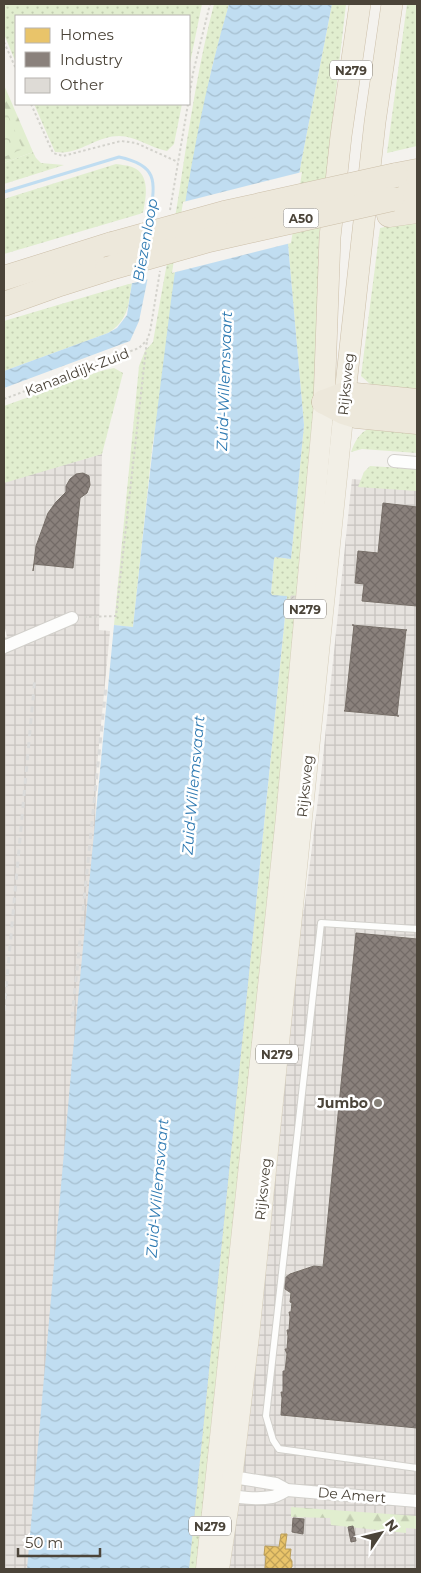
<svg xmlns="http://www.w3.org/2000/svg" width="421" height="1573" font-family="Montserrat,sans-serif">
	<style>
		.industrial { fill: url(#industrial-grid) }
		.grass { fill: url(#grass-dots) }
		.forest { fill: url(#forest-firs) }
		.park { fill: url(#park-crowns) }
		.water { fill: url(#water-waves) }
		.pier { fill: #f4f2ee }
		.homes { fill: url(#homes-cross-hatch); stroke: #ba9e5b }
		.industry { fill: url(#industry-cross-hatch); stroke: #776f68 }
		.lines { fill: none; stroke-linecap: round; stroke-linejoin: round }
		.stream { stroke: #c0ddf1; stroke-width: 3 }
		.building { fill: url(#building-cross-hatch); stroke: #dcd9d4 }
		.service-casing { stroke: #d2d0cb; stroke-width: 8 }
		.minor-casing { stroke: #d2d0cb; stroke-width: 14 }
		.primary-casing { stroke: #d6cebb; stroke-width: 21 }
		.trunk-casing { stroke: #ccbfa9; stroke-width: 22 }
		.motorway-casing { stroke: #ccbfa9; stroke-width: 25 }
		.path { stroke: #d3d2cc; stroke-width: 2; stroke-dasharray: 2.5 2.5; stroke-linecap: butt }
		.service { stroke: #fdfdfc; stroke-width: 6 }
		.minor { stroke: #fdfdfc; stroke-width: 12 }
		.primary { stroke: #f2efe6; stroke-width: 20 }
		.trunk { stroke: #f0ece0; stroke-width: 21 }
		.motorway { stroke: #ede8db; stroke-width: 24 }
		.rail { stroke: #dbdbda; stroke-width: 3; stroke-dasharray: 6 6; stroke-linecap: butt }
		.motorway-bridge-casing { stroke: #ccbfa9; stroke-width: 25; stroke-linecap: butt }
		.motorway-bridge { stroke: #ede8db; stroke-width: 24 }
		.poi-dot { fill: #868178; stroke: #fff; stroke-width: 2 }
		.labels { text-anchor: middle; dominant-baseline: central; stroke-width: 5; stroke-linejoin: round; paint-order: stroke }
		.shield { fill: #fff; stroke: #817c74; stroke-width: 1 }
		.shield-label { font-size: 12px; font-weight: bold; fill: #4b4439 }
		.street-label { font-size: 14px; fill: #4b4439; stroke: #fff }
		.poi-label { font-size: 14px; font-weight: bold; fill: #4b4439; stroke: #fff; text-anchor: end }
		.water-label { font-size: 15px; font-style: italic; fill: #2e7ab2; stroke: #fff }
	</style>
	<defs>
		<pattern id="industrial-grid" width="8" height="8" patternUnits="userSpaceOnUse" patternTransform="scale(1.25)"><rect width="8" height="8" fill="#e6e2de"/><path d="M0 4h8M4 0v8" fill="none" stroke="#c7c3bf"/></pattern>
		<pattern id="grass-dots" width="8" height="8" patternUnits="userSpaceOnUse" patternTransform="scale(1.25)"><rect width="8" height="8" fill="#e1eecf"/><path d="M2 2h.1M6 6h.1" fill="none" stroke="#c3cdb2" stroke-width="1.8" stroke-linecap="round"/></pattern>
		<pattern id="forest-firs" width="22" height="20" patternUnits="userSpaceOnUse" patternTransform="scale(1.25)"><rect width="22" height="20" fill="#e1eecf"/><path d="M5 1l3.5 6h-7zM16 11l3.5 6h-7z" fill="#c3cdb2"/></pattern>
		<pattern id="park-crowns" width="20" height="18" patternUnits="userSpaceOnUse" patternTransform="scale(1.25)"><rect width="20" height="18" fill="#e1eecf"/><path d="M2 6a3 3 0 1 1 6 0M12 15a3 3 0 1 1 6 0" fill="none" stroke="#c3cdb2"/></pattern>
		<pattern id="water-waves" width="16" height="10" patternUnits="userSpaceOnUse" patternTransform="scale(1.25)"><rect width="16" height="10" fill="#c0ddf1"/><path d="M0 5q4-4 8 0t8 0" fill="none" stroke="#a6bfcf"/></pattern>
		<pattern id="homes-cross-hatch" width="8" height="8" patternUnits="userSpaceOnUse" patternTransform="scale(1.25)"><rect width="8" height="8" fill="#e9c46a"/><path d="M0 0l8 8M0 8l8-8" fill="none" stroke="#bfa158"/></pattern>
		<pattern id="industry-cross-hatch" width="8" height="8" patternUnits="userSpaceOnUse" patternTransform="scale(1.25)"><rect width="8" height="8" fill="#8a817c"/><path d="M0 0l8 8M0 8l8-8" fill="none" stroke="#736b67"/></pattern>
		<pattern id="building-cross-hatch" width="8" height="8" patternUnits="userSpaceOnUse" patternTransform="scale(1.25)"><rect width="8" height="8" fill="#dedbd6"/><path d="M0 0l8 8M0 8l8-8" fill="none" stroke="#c0bdb8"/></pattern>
	</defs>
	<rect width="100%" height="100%" fill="#f4f2ee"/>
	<!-- industrial -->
	<polygon class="industrial" points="102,454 99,630 110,631 96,777 93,942 250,903 304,910 321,776 352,479 417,485 417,1569 4,1569 4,638 7,637 4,624 4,482"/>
	<!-- grass -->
	<g class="grass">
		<polygon points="4,4 202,4 189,68 189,16 16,16 16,63 4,34"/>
		<path d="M214 4H229L211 71 152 449 133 627 114 625 139 366 145 351 153 342C162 288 173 234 181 180 190 121 199 62 214 4Z"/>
		<polygon points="332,4 346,4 319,237 316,404 275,851 200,1569 189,1569 287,597 272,595 271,593 274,559 275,557 291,559 304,425 288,244 301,163"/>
		<polygon points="407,4 417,4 417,146 387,153"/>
		<path d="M34 104H182L174 144 167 151C151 148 136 136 119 136 100 136 83 150 67 152 63 153 59 152 55 152Z"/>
		<polygon points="33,152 36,158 41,163 64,165 4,184 4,163"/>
		<path d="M116 164C121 165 127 165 132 167 151 174 146 198 143 213L4 254V199Z"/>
		<polygon points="417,220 417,391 370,384 361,376 380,228"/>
		<path d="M132 283C128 305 129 320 108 333L4 371V321Z"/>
		<polygon points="114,368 123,373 102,454 4,483 4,406 101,371"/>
		<path d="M370 428 417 429V453L362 449 351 452C355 441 359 433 370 428Z"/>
		<polygon points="370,466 417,469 417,491 358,487 364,472"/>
	</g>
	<!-- forest -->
	<g class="forest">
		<polygon points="4,85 33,152 4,163"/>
		<polygon points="291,1507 417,1516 417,1529 406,1528 406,1533 331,1525 330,1518 291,1517"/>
	</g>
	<!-- park -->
	<polygon class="park" points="4,106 23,149 4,157"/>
	<!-- water -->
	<g class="water">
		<path d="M229 4H332L301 163 288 244 304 425 291 559 275 557 274 559 271 593 272 595 287 596 189 1569H27L72 1062 114 625 133 627C143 534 153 442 165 349 179 233 196 116 229 4Z"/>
		<polygon points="162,208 139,321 130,341 4,388 4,371 108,333 117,328 127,315 143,213"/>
	</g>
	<!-- pier -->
	<g class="pier">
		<polygon points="302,172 291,243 172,273 183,202"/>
		<polygon points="164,207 150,279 129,284 141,213"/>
	</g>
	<!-- homes -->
	<polygon class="homes" points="281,1534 287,1534 285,1549 291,1549 290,1558 292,1561 292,1567 289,1569 265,1568 266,1556 264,1555 265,1546 279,1547"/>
	<!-- industry -->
	<g class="industry">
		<polygon points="83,473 89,476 90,485 87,493 80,498 73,568 34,564 33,571 36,546 48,513 56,502 66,492 66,486 70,479 76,474"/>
		<polygon points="383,503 417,507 417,606 362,601 364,584 355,583 358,551 378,553"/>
		<polygon points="353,625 352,625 407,630 406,630 397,716 399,716 344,711 345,710 354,625"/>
		<polygon points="356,933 417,939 417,1428 281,1415 282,1398 281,1392 283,1392 283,1371 285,1371 287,1354 285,1349 287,1349 288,1336 287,1330 289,1330 290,1317 289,1312 291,1312 292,1303 290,1302 291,1293 285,1289 284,1282 285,1278 290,1274 314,1266 323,1267"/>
		<polygon points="293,1518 304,1519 303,1534 292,1532"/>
		<polygon points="353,1526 356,1541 351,1542 348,1527"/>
	</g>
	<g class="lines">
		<!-- stream -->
		<path class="stream" d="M4 192 119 157C157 165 156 180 150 215"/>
	</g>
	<!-- building -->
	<polygon class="building" points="291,596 297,596 296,613 290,612"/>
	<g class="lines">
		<defs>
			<polyline id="service" points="417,929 321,923 266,1416 273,1440 279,1449 417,1468"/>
			<g id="minor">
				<polyline points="394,461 417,463"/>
				<polyline points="4,647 72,618"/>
				<polyline points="227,1479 233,1477 276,1484 287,1490 417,1501"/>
				<path d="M225 1492C234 1499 261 1499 272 1497 277 1496 283 1492 287 1490"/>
			</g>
			<g id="primary">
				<polyline points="206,1569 286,817 324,402"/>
				<polyline points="219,1569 230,1496 249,1336 345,398"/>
			</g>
			<g id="trunk">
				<polyline points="345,394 375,122 392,4"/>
				<polyline points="324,402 330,237 341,136 360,4"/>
			</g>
			<g id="motorway">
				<polyline points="396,175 417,171"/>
				<polyline points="392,199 417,194"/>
				<polyline points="389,215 417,211"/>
				<polyline points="4,278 112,244"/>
				<polyline points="4,304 60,284 107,269"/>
				<polyline points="324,402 343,412 356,416 417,422"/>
				<polyline points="324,402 345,394 417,401"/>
			</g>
		</defs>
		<!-- service casing -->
		<use href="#service" class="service-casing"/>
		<!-- minor casing -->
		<use href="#minor" class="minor-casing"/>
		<!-- primary casing -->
		<use href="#primary" class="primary-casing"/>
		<!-- trunk casing -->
		<use href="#trunk" class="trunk-casing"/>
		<!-- motorway casing -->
		<use href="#motorway" class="motorway-casing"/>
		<!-- path -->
		<g class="path">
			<polyline points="4,42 16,69"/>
			<polyline points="189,98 193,73 210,4"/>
			<polyline points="31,104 53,153 63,156 121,141 136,143 178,162"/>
			<polyline points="170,210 188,104"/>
			<polyline points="4,399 139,348 147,340 150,332 160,271"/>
			<polyline points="84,617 116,616 147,340"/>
		</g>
		<!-- service -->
		<use href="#service" class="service"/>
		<!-- minor -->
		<use href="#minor" class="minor"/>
		<!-- primary -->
		<use href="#primary" class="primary"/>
		<!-- trunk -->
		<use href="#trunk" class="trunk"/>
		<!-- motorway -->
		<use href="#motorway" class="motorway"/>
		<!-- rail -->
		<g class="rail">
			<polyline points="4,1011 35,677"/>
			<polyline points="72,1018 106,686"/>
		</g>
		<defs>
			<g id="motorway-bridge">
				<polyline points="112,244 224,213 396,175"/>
				<polyline points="107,269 209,240 392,199"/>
			</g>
		</defs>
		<!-- motorway-bridge casing -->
		<use href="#motorway-bridge" class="motorway-bridge-casing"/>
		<!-- motorway-bridge -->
		<use href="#motorway-bridge" class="motorway-bridge"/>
	</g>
	<!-- markers -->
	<circle class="poi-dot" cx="378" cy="1103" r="5"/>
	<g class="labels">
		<!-- shield labels -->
		<g class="shield">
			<rect x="330" y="60.5" width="42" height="19" rx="4"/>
			<rect x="283.5" y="208.5" width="35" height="19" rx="4"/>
			<rect x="284" y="599.5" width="42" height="19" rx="4"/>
			<rect x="256" y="1044.5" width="42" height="19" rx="4"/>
			<rect x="189" y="1516.5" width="42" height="19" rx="4"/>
		</g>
		<g class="shield-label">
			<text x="351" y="70">N279</text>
			<text x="301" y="218">A50</text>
			<text x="305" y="609">N279</text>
			<text x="277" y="1054">N279</text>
			<text x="210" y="1526">N279</text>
		</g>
		<!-- street labels -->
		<g class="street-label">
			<text transform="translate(77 372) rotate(-21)">Kanaaldijk-Zuid</text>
			<text transform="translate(346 384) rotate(-84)">Rijksweg</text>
			<text transform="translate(305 786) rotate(-84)">Rijksweg</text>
			<text transform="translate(263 1189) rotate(-84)">Rijksweg</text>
			<text transform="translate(352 1495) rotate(5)">De Amert</text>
		</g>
		<!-- poi labels -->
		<g class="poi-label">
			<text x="368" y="1103">Jumbo</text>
		</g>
		<!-- water labels -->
		<g class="water-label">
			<text transform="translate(145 240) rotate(-80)">Biezenloop</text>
			<text transform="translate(224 381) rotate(-88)">Zuid-Willemsvaart</text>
			<text transform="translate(193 785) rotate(-85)">Zuid-Willemsvaart</text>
			<text transform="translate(157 1188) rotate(-85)">Zuid-Willemsvaart</text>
		</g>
	</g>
	<!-- border -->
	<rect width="421" height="1573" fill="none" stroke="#4b4439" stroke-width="10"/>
	<!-- legend -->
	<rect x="15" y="15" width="175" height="90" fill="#ffffff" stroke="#b7b4b0"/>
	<rect x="25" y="28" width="25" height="15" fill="#e9c46a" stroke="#b7b4b0"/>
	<text x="60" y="40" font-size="15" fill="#4b4439">Homes</text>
	<rect x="25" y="52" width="25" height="15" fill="#8a817c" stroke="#b7b4b0"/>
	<text x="60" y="65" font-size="15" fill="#4b4439">Industry</text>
	<rect x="25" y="78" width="25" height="15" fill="#dedbd6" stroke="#b7b4b0"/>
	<text x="60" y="90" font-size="15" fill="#4b4439">Other</text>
	<!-- north arrow -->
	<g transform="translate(381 1533) rotate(55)" stroke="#ffffff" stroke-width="4" paint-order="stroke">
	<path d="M0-4L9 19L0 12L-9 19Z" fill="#4b4439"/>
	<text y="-8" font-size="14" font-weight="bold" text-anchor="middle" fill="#4b4439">N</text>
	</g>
	<!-- scale -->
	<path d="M18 1548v8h82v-8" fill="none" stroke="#4b4439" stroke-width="2.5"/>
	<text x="25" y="1548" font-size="15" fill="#4b4439" stroke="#ffffff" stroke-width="4" paint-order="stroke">50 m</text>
</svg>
